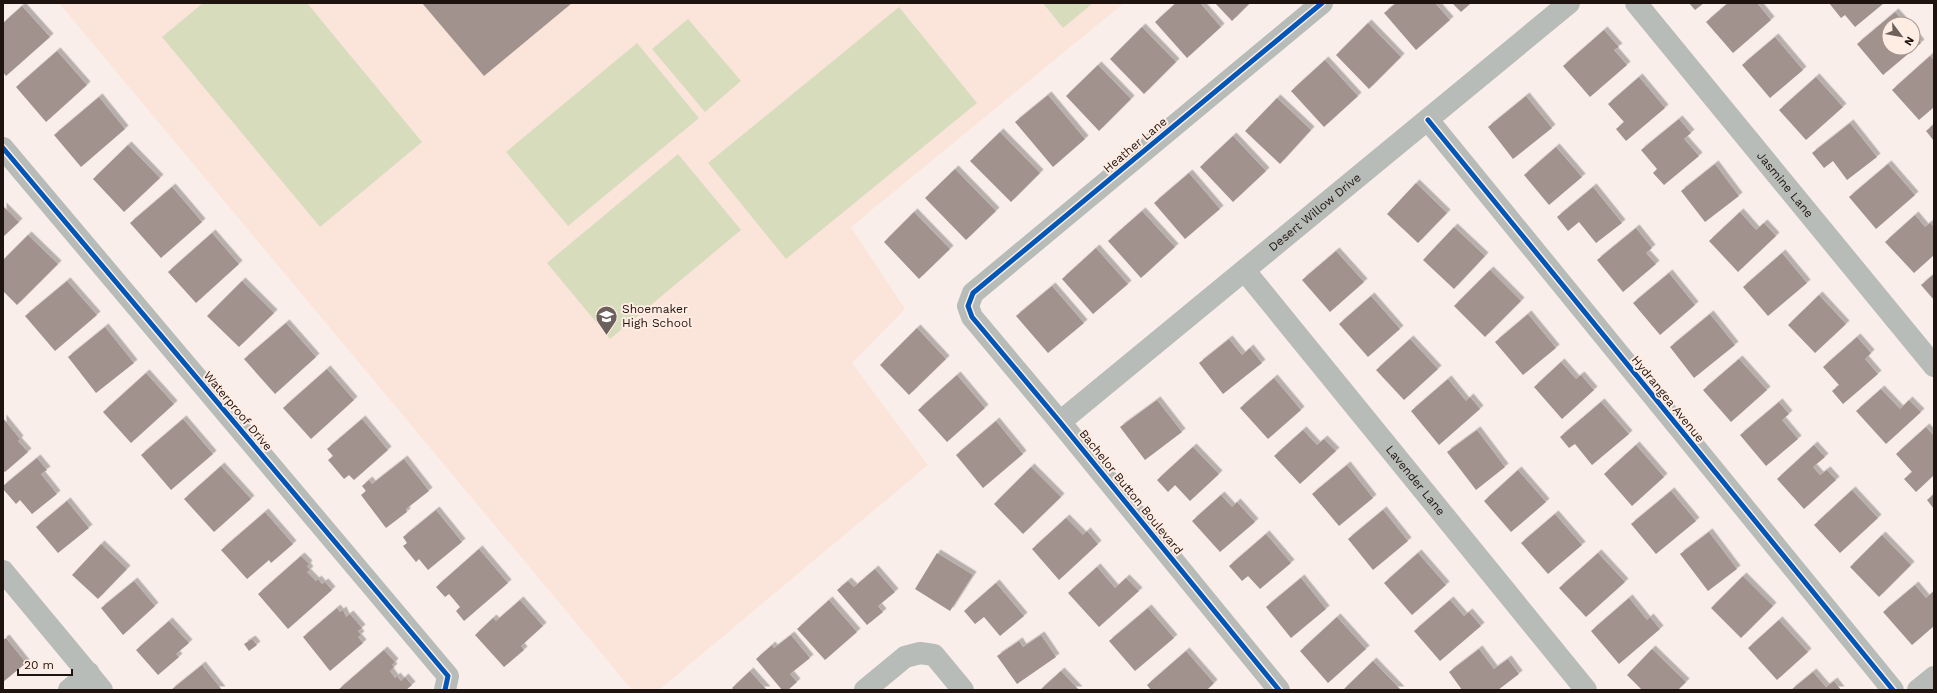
<svg xmlns="http://www.w3.org/2000/svg" width="1937" height="693" font-family="'Work Sans',sans-serif">
	<style>
		.built { fill: #fbe5da }
		.green { fill: #d7dcbc }
		.building { fill: #a2928e; filter: url(#shadow) }
		.lines { fill: none; stroke-linecap: round; stroke-linejoin: round }
		.minor { stroke: #b8bcb9; stroke-width: 22 }
		.cycleway-casing { stroke: #ffece3; stroke-width: 8 }
		.cycleway { stroke: #0057b8; stroke-width: 5 }
		.labels { text-anchor: middle; dominant-baseline: central; stroke-width: 4; stroke-linejoin: round; paint-order: stroke }
		.street-label { font-size: 12px; fill: #1e130e; stroke: #ffece3 }
		.poi-label { font-size: 12px; fill: #1e130e; stroke: #ffece3; text-anchor: start }
	</style>
	<defs>
		<filter id="shadow"><feDropShadow dx="3.5" dy="-3.5" stdDeviation="0" flood-color="#0004"/></filter>
	</defs>
	<rect width="100%" height="100%" fill="#f9eee9"/>
	<!-- built -->
	<polygon class="built" points="59,3 1124,3 851,227 905,309 852,363 928,465 659,690 632,690"/>
	<!-- green -->
	<g class="green">
		<polygon points="203,3 307,3 422,142 320,227 162,37"/>
		<polygon points="1043,3 1093,3 1063,28"/>
		<polygon points="899,7 977,103 786,259 708,163"/>
		<polygon points="688,19 741,81 705,112 652,49"/>
		<polygon points="637,43 699,118 568,226 506,152"/>
		<polygon points="678,154 741,230 610,339 547,263"/>
	</g>
	<!-- building -->
	<g class="building">
		<polygon points="422,3 572,3 484,76"/>
		<polygon points="1176,3 1200,3 1221,27 1187,58 1155,22"/>
		<polygon points="1215,3 1250,3 1232,21"/>
		<polygon points="1396,3 1435,3 1450,20 1416,50 1384,13"/>
		<polygon points="1452,3 1471,3 1461,12"/>
		<polygon points="1689,3 1704,3 1695,10"/>
		<polygon points="1728,3 1757,3 1771,20 1733,53 1706,22"/>
		<polygon points="1829,3 1884,3 1855,27 1845,15 1841,18"/>
		<polygon points="22,6 50,37 6,76 3,72 3,23"/>
		<polygon points="1895,12 1906,24 1889,24 1889,48 1913,48 1913,33 1921,43 1883,75 1857,44"/>
		<polygon points="1368,23 1401,57 1369,89 1336,55"/>
		<polygon points="1142,27 1176,62 1144,94 1110,59"/>
		<polygon points="1604,30 1619,47 1614,50 1627,65 1590,97 1563,66"/>
		<polygon points="1775,37 1803,70 1770,98 1742,65"/>
		<polygon points="57,51 87,85 46,122 16,87"/>
		<polygon points="1930,56 1934,60 1934,107 1919,120 1892,90"/>
		<polygon points="1325,60 1358,96 1324,127 1291,91"/>
		<polygon points="1098,65 1131,99 1099,131 1066,96"/>
		<polygon points="1639,77 1665,108 1626,141 1616,129 1624,122 1608,104"/>
		<polygon points="1816,77 1843,107 1806,140 1779,110"/>
		<polygon points="1048,95 1085,139 1053,167 1015,122"/>
		<polygon points="1526,96 1552,128 1513,159 1488,127"/>
		<polygon points="99,97 125,129 81,167 54,135"/>
		<polygon points="1277,98 1311,130 1280,164 1245,131"/>
		<polygon points="1679,119 1691,133 1684,139 1699,156 1664,185 1653,173 1657,169 1641,150"/>
		<polygon points="1850,123 1877,157 1847,180 1833,161 1824,168 1812,153"/>
		<polygon points="1934,124 1934,141 1926,131"/>
		<polygon points="1000,132 1040,173 1011,202 970,161"/>
		<polygon points="1233,136 1266,171 1233,202 1200,167"/>
		<polygon points="128,145 160,178 124,212 93,179"/>
		<polygon points="1556,147 1582,177 1549,205 1524,175"/>
		<polygon points="1715,164 1739,196 1705,222 1681,191"/>
		<polygon points="1888,164 1915,195 1876,229 1849,197"/>
		<polygon points="955,169 996,211 966,240 925,198"/>
		<polygon points="1189,173 1220,209 1185,239 1154,203"/>
		<polygon points="1416,183 1447,213 1418,243 1387,214"/>
		<polygon points="172,187 202,222 161,258 130,223"/>
		<polygon points="1593,187 1622,223 1596,243 1579,222 1568,231 1557,217"/>
		<polygon points="3,206 19,222 3,237"/>
		<polygon points="1142,211 1175,247 1141,278 1108,241"/>
		<polygon points="914,212 950,249 919,279 884,242"/>
		<polygon points="1740,212 1756,230 1764,223 1776,236 1738,272 1709,241"/>
		<polygon points="1915,215 1925,227 1930,223 1934,227 1934,255 1914,273 1885,242"/>
		<polygon points="1454,227 1485,256 1454,289 1423,260"/>
		<polygon points="1636,228 1652,248 1646,253 1656,264 1623,292 1597,260"/>
		<polygon points="212,233 239,264 196,303 168,272"/>
		<polygon points="28,235 58,264 17,305 3,291 3,260"/>
		<polygon points="1096,248 1128,284 1093,314 1062,279"/>
		<polygon points="1336,251 1364,282 1330,312 1302,280"/>
		<polygon points="1782,253 1807,283 1768,316 1743,287"/>
		<polygon points="1490,270 1521,301 1485,337 1454,306"/>
		<polygon points="1669,273 1695,305 1660,335 1633,303"/>
		<polygon points="1934,274 1934,300 1921,285"/>
		<polygon points="67,281 97,315 55,351 25,316"/>
		<polygon points="242,281 274,313 239,347 207,316"/>
		<polygon points="1052,286 1084,323 1048,353 1016,316"/>
		<polygon points="1819,295 1846,324 1815,353 1788,325"/>
		<polygon points="1371,296 1400,329 1368,357 1339,324"/>
		<polygon points="1528,314 1556,348 1523,375 1495,342"/>
		<polygon points="1710,314 1735,345 1694,378 1670,347"/>
		<polygon points="286,323 316,357 275,394 244,359"/>
		<polygon points="105,327 134,363 96,393 68,357"/>
		<polygon points="917,328 946,359 909,395 880,365"/>
		<polygon points="1857,337 1871,353 1865,359 1878,374 1843,404 1832,391 1839,385 1823,367"/>
		<polygon points="1229,339 1242,355 1250,348 1262,363 1223,394 1199,363"/>
		<polygon points="1410,339 1438,369 1404,400 1376,370"/>
		<polygon points="1739,359 1767,390 1731,422 1703,390"/>
		<polygon points="1561,362 1576,379 1581,375 1594,390 1562,419 1534,387"/>
		<polygon points="327,369 354,400 311,439 283,408"/>
		<polygon points="146,373 174,404 131,443 103,412"/>
		<polygon points="957,375 985,408 947,442 918,410"/>
		<polygon points="1274,378 1301,410 1268,439 1240,408"/>
		<polygon points="1448,379 1466,401 1470,397 1480,409 1439,445 1411,411"/>
		<polygon points="1881,389 1900,409 1909,400 1921,412 1886,444 1856,411"/>
		<polygon points="1157,400 1182,432 1145,460 1120,427"/>
		<polygon points="1601,402 1629,434 1592,465 1575,444 1569,448 1560,437"/>
		<polygon points="1779,402 1789,414 1782,420 1798,439 1766,466 1740,435"/>
		<polygon points="3,418 20,439 18,441 28,452 5,472 3,470"/>
		<polygon points="183,419 213,454 171,490 141,455"/>
		<polygon points="362,419 388,450 354,480 349,475 344,479 328,460 333,456 327,449"/>
		<polygon points="996,421 1023,454 983,488 956,455"/>
		<polygon points="1926,427 1934,436 1934,475 1916,492 1904,479 1912,472 1896,454"/>
		<polygon points="1303,430 1317,445 1324,439 1336,451 1300,484 1274,456"/>
		<polygon points="1477,430 1505,467 1476,490 1447,452"/>
		<polygon points="1636,445 1664,477 1632,506 1604,474"/>
		<polygon points="1814,445 1825,457 1813,467 1820,475 1827,470 1836,480 1804,509 1777,479"/>
		<polygon points="1193,447 1219,474 1190,501 1175,485 1168,492 1157,480"/>
		<polygon points="37,458 47,470 41,474 57,494 32,514 20,500 16,504 3,489 3,486"/>
		<polygon points="404,459 429,491 406,509 407,512 386,528 361,495 366,491 362,486 369,480 372,484"/>
		<polygon points="1347,465 1373,498 1339,526 1312,494"/>
		<polygon points="221,466 251,499 214,532 184,499"/>
		<polygon points="1031,467 1061,497 1023,534 994,504"/>
		<polygon points="1518,470 1546,502 1511,532 1484,501"/>
		<polygon points="1852,490 1878,518 1840,553 1814,525"/>
		<polygon points="1671,491 1696,521 1656,554 1631,524"/>
		<polygon points="1934,494 1934,509 1927,500"/>
		<polygon points="1221,495 1232,507 1237,502 1255,522 1220,552 1192,521"/>
		<polygon points="67,501 89,528 58,553 36,527"/>
		<polygon points="436,510 462,542 428,570 419,559 416,562 403,546 407,543 403,537"/>
		<polygon points="1383,510 1408,541 1373,570 1348,539"/>
		<polygon points="265,512 293,544 271,563 269,560 247,579 221,550"/>
		<polygon points="1555,514 1582,545 1548,574 1521,543"/>
		<polygon points="1066,518 1083,535 1087,531 1098,544 1059,580 1032,549"/>
		<polygon points="1709,532 1737,569 1708,591 1680,554"/>
		<polygon points="1266,534 1291,563 1260,589 1248,576 1242,581 1229,566"/>
		<polygon points="1882,535 1911,565 1879,597 1850,567"/>
		<polygon points="101,544 127,569 98,599 72,575"/>
		<polygon points="479,549 508,583 464,621 456,611 460,607 449,594 445,597 436,587"/>
		<polygon points="937,553 973,575 950,611 915,589"/>
		<polygon points="1418,553 1446,585 1412,615 1384,583"/>
		<polygon points="1598,553 1625,582 1586,617 1559,588"/>
		<polygon points="301,556 309,564 307,566 310,570 307,572 316,581 318,579 322,584 325,582 332,590 288,629 258,594"/>
		<polygon points="1097,567 1115,588 1126,578 1139,591 1099,627 1068,593"/>
		<polygon points="875,569 895,592 878,606 883,612 867,625 837,590 848,581 854,587"/>
		<polygon points="1743,576 1773,606 1741,638 1711,608"/>
		<polygon points="1301,578 1326,609 1291,638 1266,607"/>
		<polygon points="134,581 155,606 123,635 101,608"/>
		<polygon points="996,583 1024,616 1000,636 984,617 975,624 964,611"/>
		<polygon points="1915,585 1926,598 1934,591 1934,626 1912,645 1883,612"/>
		<polygon points="1629,598 1647,620 1650,617 1660,629 1619,664 1591,631"/>
		<polygon points="520,600 543,626 521,646 524,650 504,667 475,635 493,618 496,621"/>
		<polygon points="829,600 857,632 825,660 797,629"/>
		<polygon points="1450,600 1464,616 1469,612 1481,626 1440,661 1414,631"/>
		<polygon points="337,608 340,612 343,610 346,617 350,614 362,628 358,631 361,635 358,637 363,643 330,671 303,637"/>
		<polygon points="1148,608 1174,638 1135,671 1109,641"/>
		<polygon points="1337,617 1366,649 1328,683 1300,651"/>
		<polygon points="1779,620 1808,652 1777,680 1748,648"/>
		<polygon points="169,621 189,643 176,654 179,657 158,675 136,650"/>
		<polygon points="791,635 810,658 790,674 797,682 788,690 782,690 756,659 772,645 774,648"/>
		<polygon points="1041,635 1056,657 1017,684 997,656 1019,641 1023,647"/>
		<polygon points="6,638 26,663 3,682 3,640"/>
		<polygon points="252,639 257,645 249,651 244,644"/>
		<polygon points="1479,649 1494,669 1508,659 1519,674 1498,690 1462,690 1449,672"/>
		<polygon points="1652,649 1686,682 1678,690 1642,690 1627,675"/>
		<polygon points="384,650 395,662 392,665 394,667 390,671 395,678 397,676 401,681 405,677 412,685 406,690 338,690"/>
		<polygon points="1186,651 1214,683 1207,690 1151,690 1147,685"/>
		<polygon points="1373,661 1401,690 1343,690"/>
		<polygon points="202,665 222,690 171,690"/>
		<polygon points="750,671 767,690 734,690 732,688"/>
		<polygon points="1061,671 1079,690 1040,690"/>
		<polygon points="1813,672 1826,687 1834,681 1841,690 1791,690"/>
	</g>
	<g class="lines">
		<!-- minor -->
		<g class="minor">
			<path id="s1" d="M1636 3 1934 366"/>
			<polyline points="1428,120 1893,690"/>
			<polyline points="3,148 448,676 445,690"/>
			<path id="s2" d="M1245 271 1586 690"/>
			<path id="s3" d="M1060 422 1569 3"/>
			<polyline points="3,571 102,690"/>
			<polyline points="69,690 89,673"/>
			<polyline points="865,690 905,657 920,653 934,655 963,690"/>
			<polyline points="1279,690 1060,422 972,317 968,306 973,293 1322,3"/>
			<polyline points="1918,690 1934,677"/>
		</g>
		<defs>
			<g id="cycleway">
				<polyline points="1428,120 1893,690"/>
				<polyline points="3,148 448,676 445,690"/>
				<polyline points="1279,690 1060,422 972,317 968,306 973,293 1322,3"/>
			</g>
		</defs>
		<!-- cycleway casing -->
		<use href="#cycleway" class="cycleway-casing"/>
		<!-- cycleway -->
		<use href="#cycleway" class="cycleway"/>
	</g>
	<!-- icons -->
	<defs>
		<symbol id="school-pin" viewBox="-11 -11 22 30"><path d="M0 17L-7.5 6A9.5 9.5 0 1 1 7.5 6Z" fill="#6b605b" stroke="#ffece3"/><path d="M0-5L7-2L0 1L-7-2ZM-4 1L0 2.5L4 1V4Q0 6-4 4Z" fill="#fff"/></symbol>
	</defs>
	<g fill-rule="evenodd">
		<use href="#school-pin" x="594" y="304" width="25" height="34"/>
	</g>
	<g class="labels">
		<!-- street labels -->
		<g class="street-label">
			<text transform="translate(1135 145) rotate(-40)">Heather Lane</text>
			<text stroke="none"><textPath href="#s1" startOffset="235">Jasmine Lane</textPath></text>
			<text stroke="none"><textPath href="#s3" startOffset="330">Desert Willow Drive</textPath></text>
			<text transform="translate(1668 399) rotate(51)">Hydrangea Avenue</text>
			<text transform="translate(238 411) rotate(50)">Waterproof Drive</text>
			<text stroke="none"><textPath href="#s2" startOffset="270">Lavender Lane</textPath></text>
			<text transform="translate(1131 492) rotate(51)">Bachelor Button Boulevard</text>
		</g>
		<!-- poi labels -->
		<g class="poi-label">
			<text x="622" y="309">Shoemaker<tspan x="622" dy="14">High School</tspan></text>
		</g>
	</g>
	<!-- border -->
	<rect width="1937" height="693" fill="none" stroke="#1e130e" stroke-width="8"/>
	<!-- north arrow -->
	<g transform="translate(1901 36) rotate(122)"><circle r="19" fill="#ffece3" stroke="#a5958e"/>
	<path d="M0-3L7 15L0 10L-7 15Z" fill="#6b605b"/>
	<text y="-6" font-size="11" font-weight="bold" text-anchor="middle" fill="#1e130e">N</text>
	</g>
	<!-- scale -->
	<path d="M18 669v6h54v-6" fill="none" stroke="#1e130e" stroke-width="2"/>
	<text x="24" y="669" font-size="12" fill="#1e130e" stroke="#ffece3" stroke-width="3" paint-order="stroke">20 m</text>
</svg>
